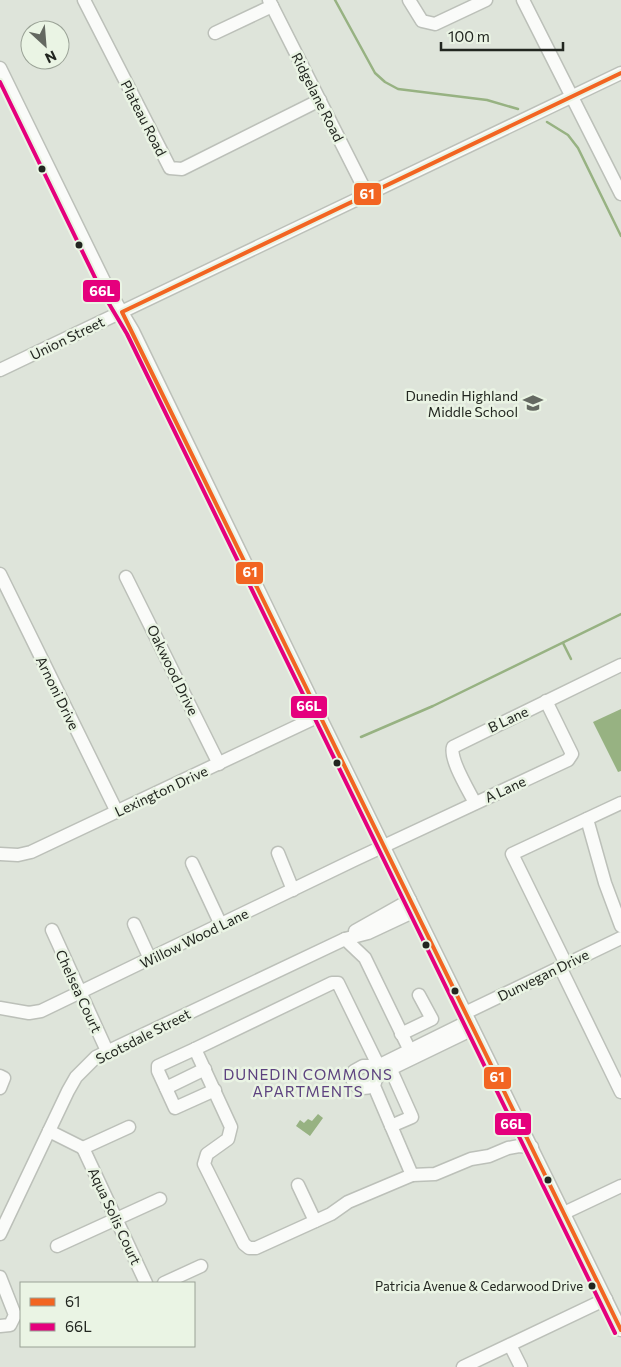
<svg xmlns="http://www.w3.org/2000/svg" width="621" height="1367" font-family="Commissioner,sans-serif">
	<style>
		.water { fill: #97b282 }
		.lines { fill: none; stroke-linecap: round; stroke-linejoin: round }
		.stream { stroke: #97b282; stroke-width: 2.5 }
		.minor-casing { stroke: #bcc0b9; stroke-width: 15 }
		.minor { stroke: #fafbf9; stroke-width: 12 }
		.bus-1-casing { stroke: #eaf4e4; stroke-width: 8 }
		.bus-2-casing { stroke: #eaf4e4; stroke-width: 8 }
		.bus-1 { stroke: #f26522; stroke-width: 4 }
		.bus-2 { stroke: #e5007d; stroke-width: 4 }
		.bus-dot { fill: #222620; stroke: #eaf4e4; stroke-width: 2 }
		.labels { text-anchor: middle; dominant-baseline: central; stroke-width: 5; stroke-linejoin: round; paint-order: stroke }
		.bus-label { font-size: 13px; fill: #222620; stroke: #eaf4e4; text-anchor: end }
		.street-label { font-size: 14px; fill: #222620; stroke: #eaf4e4 }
		.poi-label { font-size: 14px; fill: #222620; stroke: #eaf4e4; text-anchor: end }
		.neighbourhood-label { font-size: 15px; letter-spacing: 1px; fill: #5d427f; stroke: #eaf4e4 }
		.line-badge { stroke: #eaf4e4; stroke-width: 2 }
		.badge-label { font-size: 14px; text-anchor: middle; font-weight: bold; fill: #fff }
	</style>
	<rect width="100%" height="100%" fill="#dee4da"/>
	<!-- water -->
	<g class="water">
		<polygon points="621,709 621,771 618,772 593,722"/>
		<polygon points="318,1114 323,1118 310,1136 296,1126 300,1120 304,1123 308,1119 312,1121"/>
	</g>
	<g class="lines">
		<!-- stream -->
		<g class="stream">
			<polyline points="335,0 375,73 385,82 398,89 487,100 518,109"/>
			<polyline points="547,122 568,135 578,148 621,236"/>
			<polyline points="563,643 571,659"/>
			<polyline points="361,737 433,706 621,614"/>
		</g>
		<defs>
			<g id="minor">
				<polyline points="84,0 170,168 182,169 320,100"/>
				<polyline points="269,0 367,194"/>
				<polyline points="409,0 422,21 435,24 486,0"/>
				<polyline points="523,0 621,194"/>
				<polyline points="215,33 272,6"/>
				<polyline points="0,68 108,289 133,331 324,725 621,1330"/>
				<polyline points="0,370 621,73"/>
				<polyline points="0,574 117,812"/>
				<polyline points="126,577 219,764"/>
				<path d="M475 803C469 791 449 759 453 747L621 665"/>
				<polyline points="587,819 605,883 621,926"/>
				<polyline points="278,853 293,890"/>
				<polyline points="0,854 18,855 31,852 319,716"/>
				<polyline points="192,863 221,925"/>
				<polyline points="134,924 150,959"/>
				<polyline points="52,930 107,1051"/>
				<polyline points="355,931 410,900"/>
				<polyline points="345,939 365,958 413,1057"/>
				<polyline points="566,964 512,854 621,803"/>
				<polyline points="560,967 621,1092"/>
				<polyline points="0,1008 29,1013 41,1011 354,860 568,760 572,754 546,701"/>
				<polyline points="465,1013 621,938"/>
				<polyline points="401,1034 432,1019 419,995"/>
				<polyline points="195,1049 158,1066 158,1071 175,1108 215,1090"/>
				<polyline points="382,1073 338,983 332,983 195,1049 231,1127 228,1139 207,1154 204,1164 244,1244 249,1248 256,1248 331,1214 348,1202 412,1175 435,1174 471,1159 489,1156 508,1148 519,1146 532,1147"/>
				<polyline points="0,1076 4,1078 0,1088"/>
				<path d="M374 1086C364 1089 356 1090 352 1079L354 1071 363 1066H378L469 1021"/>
				<polyline points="166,1088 205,1069"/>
				<polyline points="391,1126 412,1117 391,1070"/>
				<polyline points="49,1131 83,1148"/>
				<polyline points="83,1148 146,1283"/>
				<polyline points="83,1148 129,1127"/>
				<polyline points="412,1175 374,1086 376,1079 382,1073 473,1029"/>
				<polyline points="298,1185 315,1221"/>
				<polyline points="564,1213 621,1186"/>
				<polyline points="0,1234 68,1091 76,1077 96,1057 345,939 368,933 415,911"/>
				<polyline points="57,1246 160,1199"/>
				<polyline points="0,1277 15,1315 10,1325 0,1326"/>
				<polyline points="164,1283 201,1266"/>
				<polyline points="510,1345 521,1367"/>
				<polyline points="463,1367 606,1299"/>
			</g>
		</defs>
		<!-- minor casing -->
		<use href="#minor" class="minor-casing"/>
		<!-- minor -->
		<use href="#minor" class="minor"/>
		<defs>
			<polyline id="bus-1" points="621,73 122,312 621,1330"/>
			<polyline id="bus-2" points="0,82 102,292 127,334 615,1333"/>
		</defs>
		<!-- bus-1 casing -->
		<use href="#bus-1" class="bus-1-casing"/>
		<!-- bus-2 casing -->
		<use href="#bus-2" class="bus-2-casing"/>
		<!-- bus-1 -->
		<use href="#bus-1" class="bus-1"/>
		<!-- bus-2 -->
		<use href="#bus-2" class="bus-2"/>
	</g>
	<!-- icons -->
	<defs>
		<symbol id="school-bare" viewBox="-9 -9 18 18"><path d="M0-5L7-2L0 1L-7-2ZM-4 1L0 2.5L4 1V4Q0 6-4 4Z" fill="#646861" stroke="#eaf4e4" stroke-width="2.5" paint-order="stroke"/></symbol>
	</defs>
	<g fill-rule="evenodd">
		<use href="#school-bare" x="519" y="389" width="28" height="28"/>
	</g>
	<!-- markers -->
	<g class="bus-dot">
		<circle cx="42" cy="169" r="4.5"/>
		<circle cx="79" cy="245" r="4.5"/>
		<circle cx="337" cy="763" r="4.5"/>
		<circle cx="426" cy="945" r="4.5"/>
		<circle cx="455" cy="991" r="4.5"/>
		<circle cx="548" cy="1180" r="4.5"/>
		<circle cx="592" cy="1286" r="4.5"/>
	</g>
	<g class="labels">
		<!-- bus labels -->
		<g class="bus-label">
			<text x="583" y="1286">Patricia Avenue &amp; Cedarwood Drive</text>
		</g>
		<!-- street labels -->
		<g class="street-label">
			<text transform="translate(318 97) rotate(63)">Ridgelane Road</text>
			<text transform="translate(144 118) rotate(63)">Plateau Road</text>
			<text transform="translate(67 338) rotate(-26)">Union Street</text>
			<text transform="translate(173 670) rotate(64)">Oakwood Drive</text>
			<text transform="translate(58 693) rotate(64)">Arnoni Drive</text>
			<text transform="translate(508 719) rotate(-25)">B Lane</text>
			<text transform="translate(505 789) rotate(-25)">A Lane</text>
			<text transform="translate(161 791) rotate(-25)">Lexington Drive</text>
			<text transform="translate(194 938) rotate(-26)">Willow Wood Lane</text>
			<text transform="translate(543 975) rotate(-26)">Dunvegan Drive</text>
			<text transform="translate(79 991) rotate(65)">Chelsea Court</text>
			<text transform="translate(143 1036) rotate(-27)">Scotsdale Street</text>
			<text transform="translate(115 1216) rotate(65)">Aqua Solis Court</text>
		</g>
		<!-- poi labels -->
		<g class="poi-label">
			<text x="518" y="395">Dunedin Highland<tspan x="518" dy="16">Middle School</tspan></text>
		</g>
		<!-- neighbourhood labels -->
		<g class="neighbourhood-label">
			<text x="308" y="1074">DUNEDIN COMMONS<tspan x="308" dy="17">APARTMENTS</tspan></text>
		</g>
	</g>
	<g class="line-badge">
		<rect x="353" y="182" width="29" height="24" rx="5" fill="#f26522"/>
		<rect x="82" y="279" width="39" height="24" rx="5" fill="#e5007d"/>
		<rect x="235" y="561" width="29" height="24" rx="5" fill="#f26522"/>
		<rect x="290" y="695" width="38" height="24" rx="5" fill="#e5007d"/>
		<rect x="483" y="1066" width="29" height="24" rx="5" fill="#f26522"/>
		<rect x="494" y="1112" width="38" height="24" rx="5" fill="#e5007d"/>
	</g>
	<g class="badge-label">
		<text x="367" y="199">61</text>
		<text x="102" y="296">66L</text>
		<text x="250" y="577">61</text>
		<text x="309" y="711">66L</text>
		<text x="497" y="1082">61</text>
		<text x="513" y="1129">66L</text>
	</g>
	<!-- legend -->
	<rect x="20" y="1282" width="175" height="65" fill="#eaf4e4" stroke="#9aa296"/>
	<rect x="30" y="1298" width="25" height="8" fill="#f26522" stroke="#9aa296"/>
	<text x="65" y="1307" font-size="15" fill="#222620">61</text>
	<rect x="30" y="1323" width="25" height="8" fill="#e5007d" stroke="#9aa296"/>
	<text x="65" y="1332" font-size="15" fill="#222620">66L</text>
	<!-- north arrow -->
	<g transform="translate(45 45) rotate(154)"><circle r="24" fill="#eaf4e4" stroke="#9aa296"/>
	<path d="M0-4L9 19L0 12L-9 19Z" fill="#646861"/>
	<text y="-8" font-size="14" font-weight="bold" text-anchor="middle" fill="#222620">N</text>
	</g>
	<!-- scale -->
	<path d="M441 42v8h122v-8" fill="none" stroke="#222620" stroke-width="2.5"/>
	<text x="448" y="42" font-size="15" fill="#222620" stroke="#eaf4e4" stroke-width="4" paint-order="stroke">100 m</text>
</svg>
